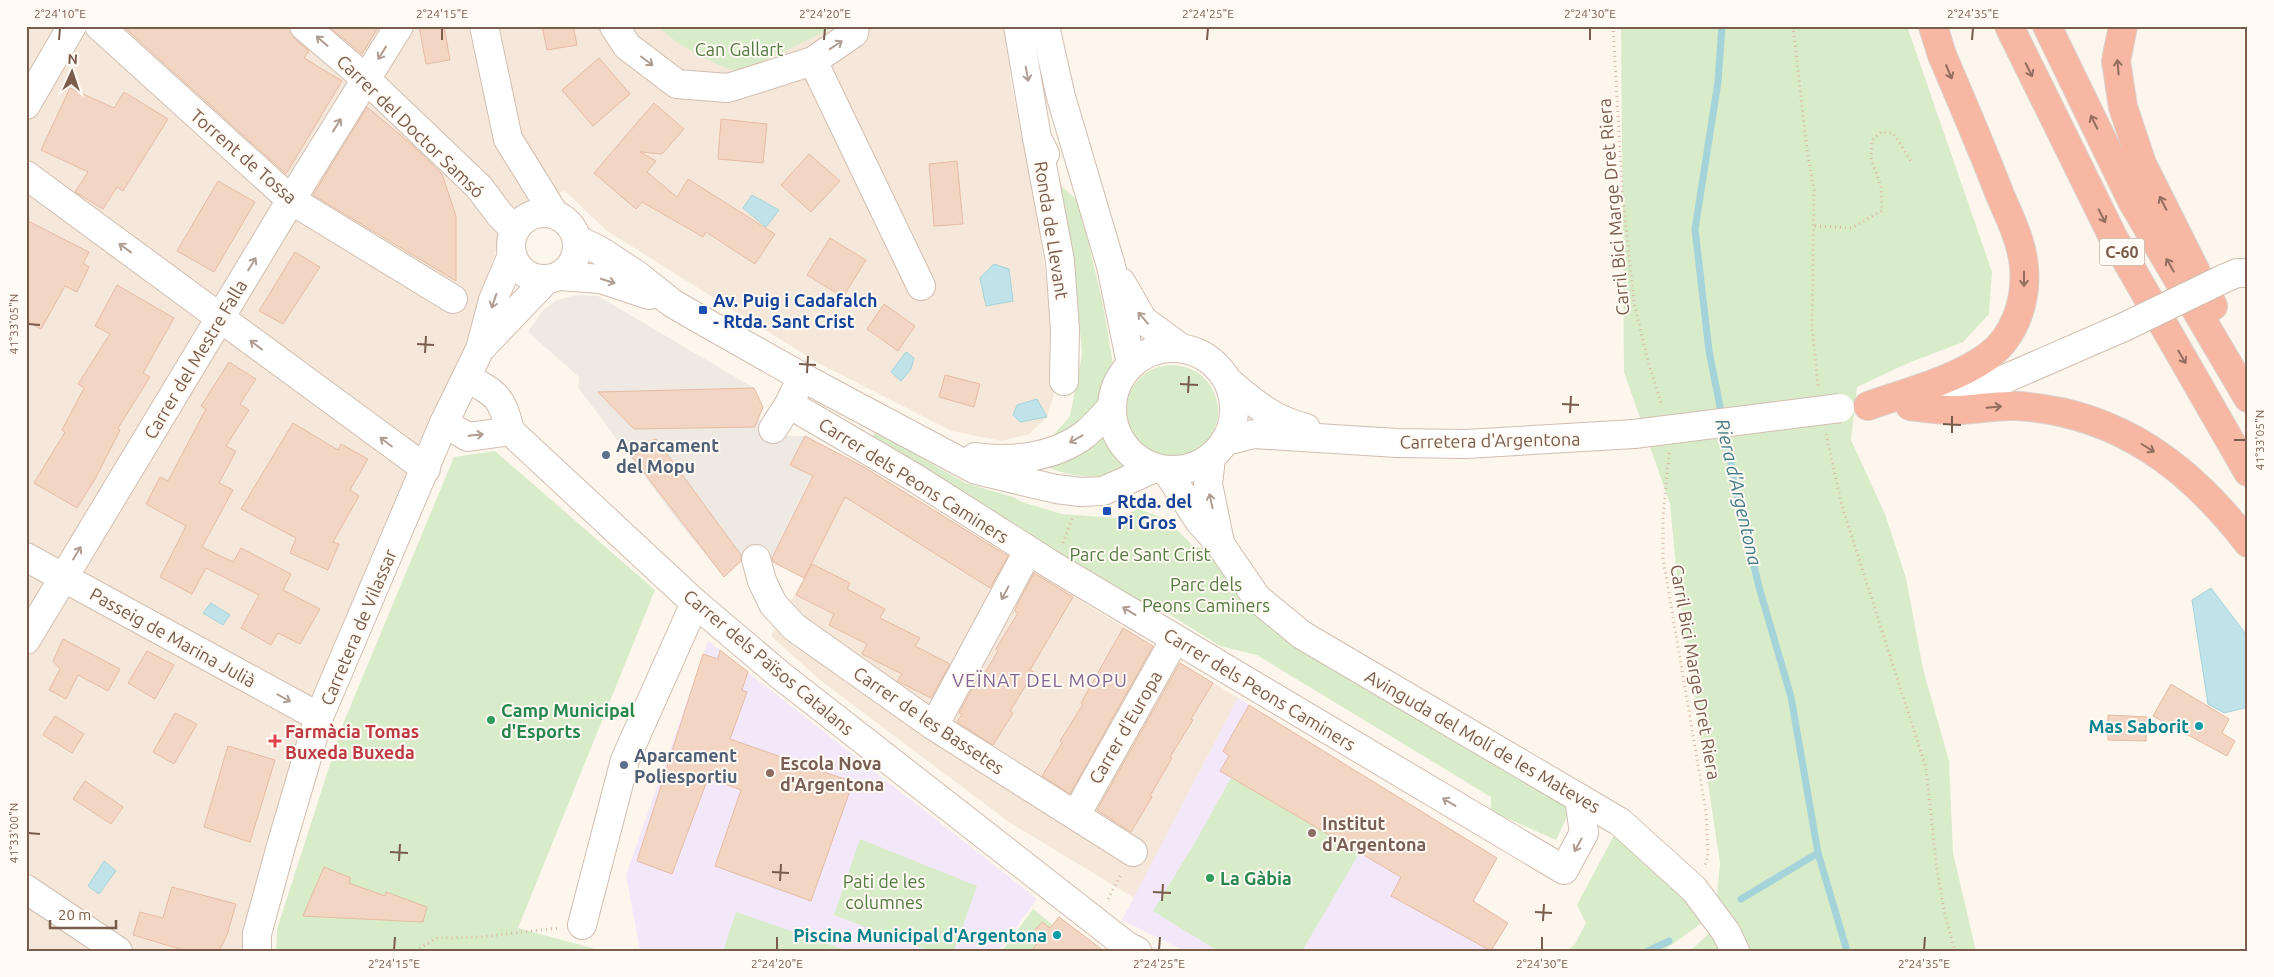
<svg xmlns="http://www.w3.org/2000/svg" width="2274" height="977" font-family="Ubuntu,sans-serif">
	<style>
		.residential { fill: #f5e8da }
		.industrial { fill: #efe9e4 }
		.education { fill: #f3e8fa }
		.green { fill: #d8ecc9 }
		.water { fill: #bfe3e8; stroke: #a5d3da }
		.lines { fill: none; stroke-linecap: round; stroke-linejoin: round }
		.stream { stroke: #a5d3da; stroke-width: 7 }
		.building { fill: #f3d5c3; stroke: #e6bba3 }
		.minor-casing { stroke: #d1beb0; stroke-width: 30 }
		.highway-casing { stroke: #dad1cd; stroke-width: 30 }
		.path { stroke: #d9b8a5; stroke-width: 3; stroke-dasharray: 1 4; stroke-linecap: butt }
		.minor { stroke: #fff; stroke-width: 28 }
		.highway { stroke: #f7b7a3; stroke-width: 28 }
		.minor-bridge-casing { stroke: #d1beb0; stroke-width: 30; stroke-linecap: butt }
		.minor-bridge { stroke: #fff; stroke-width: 28 }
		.oneway { stroke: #af9d94 }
		.oneway2 { stroke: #936e5e }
		.ticks { fill: none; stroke: #7a5c4d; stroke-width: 2 }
		.transit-dot { fill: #1a4fb4; stroke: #fffaf3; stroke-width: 2 }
		.service-dot { fill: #5c6f8a; stroke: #fffaf3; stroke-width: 2 }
		.leisure-dot { fill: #2e9e5b; stroke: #fffaf3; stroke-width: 2 }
		.culture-dot { fill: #0f9aa8; stroke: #fffaf3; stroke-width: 2 }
		.health-dot { fill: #e0444e; stroke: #fffaf3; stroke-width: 2 }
		.education-dot { fill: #8d6e63; stroke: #fffaf3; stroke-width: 2 }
		.labels { text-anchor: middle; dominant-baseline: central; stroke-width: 4; stroke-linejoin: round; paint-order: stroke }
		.shield { fill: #fffaf3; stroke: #a28b7f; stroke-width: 1 }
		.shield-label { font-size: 16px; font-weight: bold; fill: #7a5c4d }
		.park-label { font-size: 18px; fill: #537a41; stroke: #fffaf3 }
		.street-label { font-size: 18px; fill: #7a5c4d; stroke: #fffaf3 }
		.transit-label { font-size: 18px; font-weight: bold; fill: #164399; stroke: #fffaf3; text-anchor: start }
		.service-label { font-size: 18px; font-weight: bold; fill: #4e5e75; stroke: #fffaf3; text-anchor: start }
		.leisure-label { font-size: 18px; font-weight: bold; fill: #27864d; stroke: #fffaf3; text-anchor: start }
		.culture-label { font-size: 18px; font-weight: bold; fill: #0d838f; stroke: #fffaf3; text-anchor: end }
		.health-label { font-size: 18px; font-weight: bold; fill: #be3a42; stroke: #fffaf3; text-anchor: start }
		.education-label { font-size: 18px; font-weight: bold; fill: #785e54; stroke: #fffaf3; text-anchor: start }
		.water-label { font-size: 19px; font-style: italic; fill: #437c86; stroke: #fffaf3 }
		.neighbourhood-label { font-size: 19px; letter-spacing: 1px; fill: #846695; stroke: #fffaf3 }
		.neatline { fill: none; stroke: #7a5c4d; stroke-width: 2 }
		.ticks-label { font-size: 12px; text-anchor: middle; fill: #7a5c4d }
	</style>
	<rect width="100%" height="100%" fill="#fdf6ec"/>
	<!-- residential -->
	<g class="residential">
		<polygon points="26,26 1005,26 1011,82 1038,221 1050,306 1055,391 1047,417 1029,434 1002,441 952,431 818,363 607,231 565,191 509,214 482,291 464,352 416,450 305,716 244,930 242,951 26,951"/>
		<polygon points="861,465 1238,698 1134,898 1009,822 820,680 771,636 804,578"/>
	</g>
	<!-- industrial -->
	<polygon class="industrial" points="576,295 598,296 754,388 763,407 758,420 786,436 805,436 861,465 804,578 767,558 744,558 724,577 677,520 578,387 579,377 528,332 544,309 557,300"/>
	<!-- education -->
	<g class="education">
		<polygon points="708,641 1037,899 999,951 640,951 626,875"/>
		<polygon points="1238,698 1497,858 1474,901 1508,923 1491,951 1185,951 1122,920"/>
	</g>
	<!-- green -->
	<g class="green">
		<path d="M657 26H836L740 73C709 62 682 49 657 26Z"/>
		<polygon points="1621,26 1907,26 1992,272 1989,314 1963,342 1906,364 1857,387 1851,440 1885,514 1906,578 1923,669 1949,761 1953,853 1976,951 1690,951 1714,929 1720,863 1677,578 1670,504 1624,372"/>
		<polygon points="1058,183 1079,202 1103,305 1113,364 1103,390 1103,402 1083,427 1045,445 1070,416 1082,355 1077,295"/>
		<circle cx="1172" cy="411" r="46"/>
		<path d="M1105 424 1108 447 1129 462C1124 465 1118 472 1113 474 1094 480 1056 475 1041 462Z"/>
		<polygon points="875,431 965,483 1013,497 1022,502 1062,514 1116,518 1139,509 1167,520 1193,546 1221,551 1253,603 1573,804 1556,840 1491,811 1491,797 1257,655 1220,646 1158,607 1135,599 954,492 872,440"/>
		<polygon points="495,451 655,590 518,928 603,951 276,951 277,929 343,724 454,457"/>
		<polygon points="1231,778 1360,852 1302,951 1218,951 1153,911 1193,846"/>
		<polygon points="1619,826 1710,917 1663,951 1567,951 1575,944 1586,923 1577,905"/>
		<polygon points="860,839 977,886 954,951 929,951 834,915"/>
		<polygon points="1033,909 1053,925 1059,917 1104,951 1002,951"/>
		<polygon points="736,912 846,950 845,951 723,951"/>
	</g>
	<!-- water -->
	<g class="water">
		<polygon points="752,195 779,210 766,227 743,208"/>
		<polygon points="994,264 1009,269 1013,301 986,306 980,278"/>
		<polygon points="906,352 914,358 911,369 901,381 891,372"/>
		<polygon points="1037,399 1047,417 1020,422 1013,415 1017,405"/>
		<polygon points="2211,588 2248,637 2248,707 2224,713 2208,704 2192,600"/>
		<polygon points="211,603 230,615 223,625 203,613"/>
		<polygon points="104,861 116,871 99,894 88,886"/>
	</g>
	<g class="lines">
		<!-- stream -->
		<g class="stream">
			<polyline points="1722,26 1718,82 1695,229 1709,351 1722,417"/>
			<polyline points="1724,427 1738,499 1759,587 1791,697 1818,853 1847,951"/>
			<polyline points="1741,899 1818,853"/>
			<polyline points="1648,951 1669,941"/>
		</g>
	</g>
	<!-- building -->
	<g class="building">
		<polygon points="123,26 289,26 294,38 309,51 304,58 342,81 286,174"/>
		<polygon points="328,26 379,26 362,54"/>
		<polygon points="419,26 444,26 450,60 426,64"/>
		<polygon points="542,26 573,26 577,45 547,50"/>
		<polygon points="599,58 630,94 593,126 562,90"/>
		<polygon points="70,88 114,108 124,92 168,119 123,191 117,187 103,209 75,192 88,172 41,150"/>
		<polygon points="654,103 684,129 662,154 640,152 656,161 647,172 677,197 688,179 775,234 755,264 706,232 703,237 642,202 636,209 594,173"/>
		<polygon points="367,107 411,144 442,174 456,216 456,281 313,195"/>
		<polygon points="721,119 767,124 763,163 718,159"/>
		<polygon points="809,154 840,181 811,212 781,185"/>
		<polygon points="957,161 963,224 934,226 929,164"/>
		<polygon points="218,181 255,202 214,272 177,251"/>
		<polygon points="26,220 89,252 83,263 89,267 77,292 65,286 41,329 26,321"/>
		<polygon points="830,238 866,260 843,297 807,275"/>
		<polygon points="295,252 320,267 283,324 259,311"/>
		<polygon points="117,285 174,318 143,373 150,377 118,428 120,430 95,479 77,508 34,483 65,432 62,430 84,388 78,384 110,334 95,326"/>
		<polygon points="884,304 915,326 898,351 867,329"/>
		<polygon points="229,362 256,379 240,404 249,410 226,446 236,451 219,483 233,490 202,547 233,562 241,548 291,574 283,590 320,609 300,644 278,633 271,645 241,628 259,595 206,568 192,594 160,577 186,526 146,504 160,477 168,481 206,409 201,406"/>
		<polygon points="945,375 980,384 974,407 939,397"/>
		<polygon points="754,388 763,407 755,427 634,429 598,392"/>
		<polygon points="293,423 338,450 341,444 368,459 350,490 359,496 333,542 339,544 328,570 290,553 296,538 241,509"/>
		<polygon points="805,436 864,467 1008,556 990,588 845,497 804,578 773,562 772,558 813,476 790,465"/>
		<polygon points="656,439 741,555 741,561 724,577 626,449"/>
		<polygon points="812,564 850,583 847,589 885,609 880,618 920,638 915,646 950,664 931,698 897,681 902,674 862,654 867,644 829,625 834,614 796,595"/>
		<polygon points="1034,573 1073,597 1030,670 1034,672 1010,711 1013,713 993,745 957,722 962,714 959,713 978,678 981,679 998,651 996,649 1018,613 1015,611 1017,605"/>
		<polygon points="1123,628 1153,646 1070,794 1042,776 1062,743 1060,741 1083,704 1081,703"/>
		<polygon points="63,639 120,669 108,691 78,675 66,699 49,690 60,669 53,661"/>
		<polygon points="720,650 748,672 742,690 747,692 730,739 853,782 811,901 715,866 741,790 708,778 672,874 637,861 703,654 718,659"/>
		<polygon points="147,651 174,665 155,699 128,683"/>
		<polygon points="1180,663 1213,683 1191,719 1193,720 1170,757 1172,758 1150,796 1152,797 1131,832 1097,810"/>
		<polygon points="2171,684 2229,719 2222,733 2235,741 2227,756 2153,716"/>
		<polygon points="1249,705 1497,858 1473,901 1508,923 1491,951 1391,896 1401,877 1220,771 1229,756 1223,751"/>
		<polygon points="175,713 197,724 174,764 153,752"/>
		<polygon points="2108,715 2147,717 2146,741 2108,740"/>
		<polygon points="55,716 84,734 72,753 43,735"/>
		<polygon points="228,746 275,760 250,842 204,827"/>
		<polygon points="85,781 123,807 111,824 73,799"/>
		<polygon points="324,867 351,878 349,883 385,896 386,892 427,907 423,922 303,916"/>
		<polygon points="172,887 236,904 227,935 219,951 186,951 133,935 140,912 163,918"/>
		<polygon points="1059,917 1104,951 1031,951 1037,944 1029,939 1034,931 1042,922 1050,928"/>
	</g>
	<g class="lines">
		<defs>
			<g id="minor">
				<polyline points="99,26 291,200 453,299"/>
				<polyline points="304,26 366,79 479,187 500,215 515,230"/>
				<polyline points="484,26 508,139 555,215"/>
				<polyline points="614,26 627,46 677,84 728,88 813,61 854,33 855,26"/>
				<polyline points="1018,26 1037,138 1045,154"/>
				<polyline points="1045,26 1061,97 1111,266 1131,364"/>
				<polyline points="813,61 921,286"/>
				<polyline points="26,105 72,26"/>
				<polyline points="1037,138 1060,261 1065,329 1064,381"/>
				<polyline points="26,175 426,469"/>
				<circle cx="544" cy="246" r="33"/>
				<polyline points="578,240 599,250 637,275 672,303 696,317 802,377 976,470 1056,489 1081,492 1103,491 1155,468"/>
				<polyline points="560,276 601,279 649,295"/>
				<polyline points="2223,279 2237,273 2248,273"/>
				<polyline points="1121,282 1143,320 1181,348"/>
				<polyline points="483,346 546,280"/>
				<circle cx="1173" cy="409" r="61"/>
				<polyline points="802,377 789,404 915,478 1055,567 1564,870 1584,833 1579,798"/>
				<path d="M467 378C497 394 502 397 510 431L695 603 780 675 1127 946 1137 951"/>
				<path d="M1229 382C1255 404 1272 419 1306 428"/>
				<polyline points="1917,405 1984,388 2124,327"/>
				<polyline points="444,423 468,437 510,431"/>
				<polyline points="773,429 789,404"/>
				<polyline points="1226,441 1254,434 1397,443 1466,444 1634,434"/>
				<path d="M975 457C1010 462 1054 458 1084 435 1094 427 1103 416 1112 407"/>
				<polyline points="1211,458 1208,484 1220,543"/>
				<polyline points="1166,470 1200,522 1220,544 1257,598 1302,635 1620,822 1694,889 1726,932 1735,951"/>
				<polyline points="26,557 319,717"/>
				<polyline points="756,559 762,581 773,604 794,627 934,726 1133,852"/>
				<polyline points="26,640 291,200 399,26"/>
				<polyline points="934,726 1028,551"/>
				<polyline points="1076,815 1175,639"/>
				<polyline points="26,889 118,951"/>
				<polyline points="582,925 625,760 695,603"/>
				<polyline points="257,951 257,934 281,846 319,717 444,423 480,349 493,300 512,255"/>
			</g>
			<g id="highway">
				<polyline points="2009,26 2113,237 2248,472"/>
				<polyline points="2047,26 2132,201 2248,398"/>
				<polyline points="2123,26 2116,61 2123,107 2142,164 2213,306"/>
				<path d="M1868 406C1907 392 1953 381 1987 357 2015 337 2027 300 2024 267 2022 242 2010 218 2000 195 1982 148 1962 102 1942 55L1933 26"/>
				<path d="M1910 406C1927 408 1944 411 1960 410 1979 409 1998 405 2017 406 2117 412 2189 466 2248 543"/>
			</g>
		</defs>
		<!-- minor casing -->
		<use href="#minor" class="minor-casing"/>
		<!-- highway casing -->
		<use href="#highway" class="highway-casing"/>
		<!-- path -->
		<g class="path">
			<polyline points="1613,26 1622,188 1634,303 1648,361 1662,406"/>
			<polyline points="1793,26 1807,150 1814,190 1812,328 1818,386"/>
			<polyline points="1815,226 1851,228 1882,211 1881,187 1871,158 1872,140 1881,132 1893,133 1911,161"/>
			<polyline points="1826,434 1842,506 1926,768 1937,870 1945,915 1955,951"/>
			<polyline points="1669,453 1663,516 1663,558 1706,812 1708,857 1704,867"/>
			<polyline points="1146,499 1159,508"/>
			<polyline points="1063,543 1073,516"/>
			<polyline points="1108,899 1121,874"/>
			<polyline points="415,951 437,938 480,937 559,928"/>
		</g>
		<!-- minor -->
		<use href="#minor" class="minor"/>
		<!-- highway -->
		<use href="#highway" class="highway"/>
		<defs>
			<g id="minor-bridge">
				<polyline points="2124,327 2223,279"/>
				<polyline points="1634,434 1840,408"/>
			</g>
		</defs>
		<!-- minor-bridge casing -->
		<use href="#minor-bridge" class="minor-bridge-casing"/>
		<!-- minor-bridge -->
		<use href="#minor-bridge" class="minor-bridge"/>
	</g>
	<!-- one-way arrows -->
	<defs><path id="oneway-shaft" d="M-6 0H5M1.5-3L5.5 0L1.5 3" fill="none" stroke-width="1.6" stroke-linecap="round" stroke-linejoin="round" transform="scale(1.25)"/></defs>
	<g class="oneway">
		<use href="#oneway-shaft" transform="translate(322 41) rotate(-139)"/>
		<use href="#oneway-shaft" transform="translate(836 45) rotate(-34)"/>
		<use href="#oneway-shaft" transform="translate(382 53) rotate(122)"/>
		<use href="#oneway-shaft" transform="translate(647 61) rotate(37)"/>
		<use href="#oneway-shaft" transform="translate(1027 74) rotate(80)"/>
		<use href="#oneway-shaft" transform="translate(337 125) rotate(-58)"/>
		<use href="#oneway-shaft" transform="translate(125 248) rotate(-144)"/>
		<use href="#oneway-shaft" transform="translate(252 264) rotate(-59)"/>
		<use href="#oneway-shaft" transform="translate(608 281) rotate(18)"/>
		<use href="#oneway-shaft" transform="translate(494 301) rotate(109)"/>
		<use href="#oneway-shaft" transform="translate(1143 318) rotate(-131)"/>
		<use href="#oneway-shaft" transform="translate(256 345) rotate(-143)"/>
		<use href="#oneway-shaft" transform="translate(476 435) rotate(-6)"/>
		<use href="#oneway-shaft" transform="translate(1076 439) rotate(151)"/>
		<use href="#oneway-shaft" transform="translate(386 442) rotate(-143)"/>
		<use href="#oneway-shaft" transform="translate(1211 501) rotate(-102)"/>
		<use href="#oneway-shaft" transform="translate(77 553) rotate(-59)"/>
		<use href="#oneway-shaft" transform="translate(1005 593) rotate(118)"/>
		<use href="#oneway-shaft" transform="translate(1129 611) rotate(-149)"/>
		<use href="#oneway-shaft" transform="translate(284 698) rotate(29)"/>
		<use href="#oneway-shaft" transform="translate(1449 802) rotate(-149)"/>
		<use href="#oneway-shaft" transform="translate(1578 845) rotate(119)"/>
	</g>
	<g class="oneway2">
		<use href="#oneway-shaft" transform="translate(2118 67) rotate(-95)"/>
		<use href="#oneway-shaft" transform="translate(2029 70) rotate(64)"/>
		<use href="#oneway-shaft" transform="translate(1949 72) rotate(67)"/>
		<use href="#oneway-shaft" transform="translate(2094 122) rotate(-116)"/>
		<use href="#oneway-shaft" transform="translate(2163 203) rotate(-117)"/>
		<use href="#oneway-shaft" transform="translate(2102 216) rotate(63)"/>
		<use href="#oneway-shaft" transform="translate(2170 265) rotate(-120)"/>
		<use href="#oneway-shaft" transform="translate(2024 279) rotate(90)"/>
		<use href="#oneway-shaft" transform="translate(2182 357) rotate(60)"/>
		<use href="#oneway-shaft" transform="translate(1994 407) rotate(-5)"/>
		<use href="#oneway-shaft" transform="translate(2148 448) rotate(32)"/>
	</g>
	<!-- ticks -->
	<path class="ticks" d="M59 40 60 28M442 40V28M824 40 825 28M1207 40 1208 28M1590 40V28M1972 40 1973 28M28 324 40 325M417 344 434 345M425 353 426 336M799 364 816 365M807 373 808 356M1180 384 1198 385M1188 393 1189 376M1562 404 1579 405M1570 413 1571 396M1943 424 1961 425M1952 433V416M2234 440H2246M28 833 40 834M390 852 408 853M399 861 400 844M772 872 789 873M780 881 781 864M1153 892 1171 893M1162 901 1163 884M1535 912 1552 913M1543 921 1544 904M394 950 395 937M777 950V937M1159 950 1160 937M1542 950V937M1924 950 1925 937"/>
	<!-- markers -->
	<g class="transit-dot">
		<rect x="698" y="305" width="10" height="10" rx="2.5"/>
		<rect x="1102" y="506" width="10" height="10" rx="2.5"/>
	</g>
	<g class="service-dot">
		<circle cx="606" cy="455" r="5"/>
		<circle cx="624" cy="765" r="5"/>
	</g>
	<g class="leisure-dot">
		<circle cx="491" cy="720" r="5"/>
		<circle cx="1210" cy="878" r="5"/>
	</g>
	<g class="culture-dot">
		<circle cx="2199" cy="726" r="5"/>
		<circle cx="1057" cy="935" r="5"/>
	</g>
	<path class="health-dot" d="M272.5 733.5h5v5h5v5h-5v5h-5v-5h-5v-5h5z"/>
	<g class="education-dot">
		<circle cx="770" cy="773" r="5"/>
		<circle cx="1312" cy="833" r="5"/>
	</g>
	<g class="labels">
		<!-- shield labels -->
		<rect class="shield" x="2099.5" y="238.5" width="45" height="27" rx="4"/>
		<g class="shield-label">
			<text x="2122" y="252">C-60</text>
		</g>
		<!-- park labels -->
		<g class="park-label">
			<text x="739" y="49">Can Gallart</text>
			<text x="1140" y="554">Parc de Sant Crist</text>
			<text x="1206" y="584">Parc dels<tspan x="1206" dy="21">Peons Caminers</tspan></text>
			<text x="884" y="881">Pati de les<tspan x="884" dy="21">columnes</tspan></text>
		</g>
		<!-- street labels -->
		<g class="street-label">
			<text transform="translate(411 126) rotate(44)">Carrer del Doctor Samsó</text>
			<text transform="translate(244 156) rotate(41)">Torrent de Tossa</text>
			<text transform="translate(1613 207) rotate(-95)">Carril Bici Marge Dret Riera</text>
			<text transform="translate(1052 230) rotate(81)">Ronda de Llevant</text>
			<text transform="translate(195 359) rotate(-59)">Carrer del Mestre Falla</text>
			<text transform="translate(1490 440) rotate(-1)">Carretera d'Argentona</text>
			<text transform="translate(914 480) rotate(32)">Carrer dels Peons Caminers</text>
			<text transform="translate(358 627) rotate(-67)">Carretera de Vilassar</text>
			<text transform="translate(173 637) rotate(29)">Passeig de Marina Julià</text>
			<text transform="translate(769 662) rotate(40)">Carrer dels Països Catalans</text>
			<text transform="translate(1696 672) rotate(80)">Carril Bici Marge Dret Riera</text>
			<text transform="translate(1260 689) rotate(31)">Carrer dels Peons Caminers</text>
			<text transform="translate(929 720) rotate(34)">Carrer de les Bassetes</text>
			<text transform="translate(1125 727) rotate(-60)">Carrer d'Europa</text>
			<text transform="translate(1483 741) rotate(30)">Avinguda del Molí de les Mateves</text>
		</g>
		<!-- transit labels -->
		<g class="transit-label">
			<text x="713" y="300">Av. Puig i Cadafalch<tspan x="713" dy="21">- Rtda. Sant Crist</tspan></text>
			<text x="1117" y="501">Rtda. del<tspan x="1117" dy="21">Pi Gros</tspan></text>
		</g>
		<!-- service labels -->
		<g class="service-label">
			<text x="616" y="445">Aparcament<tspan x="616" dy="21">del Mopu</tspan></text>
			<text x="634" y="755">Aparcament<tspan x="634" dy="21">Poliesportiu</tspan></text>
		</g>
		<!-- leisure labels -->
		<g class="leisure-label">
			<text x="501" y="710">Camp Municipal<tspan x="501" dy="21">d'Esports</tspan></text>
			<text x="1220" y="878">La Gàbia</text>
		</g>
		<!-- culture labels -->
		<g class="culture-label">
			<text x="2189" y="726">Mas Saborit</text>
			<text x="1047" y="935">Piscina Municipal d'Argentona</text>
		</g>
		<!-- health labels -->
		<g class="health-label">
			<text x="285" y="731">Farmàcia Tomas<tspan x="285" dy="21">Buxeda Buxeda</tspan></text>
		</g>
		<!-- education labels -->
		<g class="education-label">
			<text x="780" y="763">Escola Nova<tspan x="780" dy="21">d'Argentona</tspan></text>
			<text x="1322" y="823">Institut<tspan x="1322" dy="21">d'Argentona</tspan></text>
		</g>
		<!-- water labels -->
		<g class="water-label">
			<text transform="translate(1739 492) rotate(77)">Riera d'Argentona</text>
		</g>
		<!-- neighbourhood labels -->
		<g class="neighbourhood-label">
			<text x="1040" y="680">VEÏNAT DEL MOPU</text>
		</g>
	</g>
	<!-- border -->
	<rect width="2274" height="977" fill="none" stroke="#fffaf3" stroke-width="55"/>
	<!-- north arrow -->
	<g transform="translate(72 72) rotate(3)" stroke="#fffaf3" stroke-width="4" paint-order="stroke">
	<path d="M0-4L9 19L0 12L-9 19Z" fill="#7a5c4d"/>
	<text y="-8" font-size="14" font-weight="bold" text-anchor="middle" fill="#7a5c4d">N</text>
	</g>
	<!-- scale -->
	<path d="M50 920v8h66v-8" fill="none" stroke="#7a5c4d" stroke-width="2.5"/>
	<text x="58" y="920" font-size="15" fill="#7a5c4d" stroke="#fffaf3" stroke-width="4" paint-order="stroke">20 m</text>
	<rect x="28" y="28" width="2218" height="922" class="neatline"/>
	<g class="ticks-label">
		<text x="60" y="18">2°24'10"E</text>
		<text x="442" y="18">2°24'15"E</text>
		<text x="825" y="18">2°24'20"E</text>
		<text x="1208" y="18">2°24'25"E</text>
		<text x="1590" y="18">2°24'30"E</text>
		<text x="1973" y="18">2°24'35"E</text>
		<text transform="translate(14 324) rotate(-90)" y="4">41°33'05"N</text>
		<text transform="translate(2260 440) rotate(-90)" y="4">41°33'05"N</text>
		<text transform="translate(14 833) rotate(-90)" y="4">41°33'00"N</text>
		<text x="394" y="968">2°24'15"E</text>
		<text x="777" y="968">2°24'20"E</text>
		<text x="1159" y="968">2°24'25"E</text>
		<text x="1542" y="968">2°24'30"E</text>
		<text x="1924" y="968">2°24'35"E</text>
	</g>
</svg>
